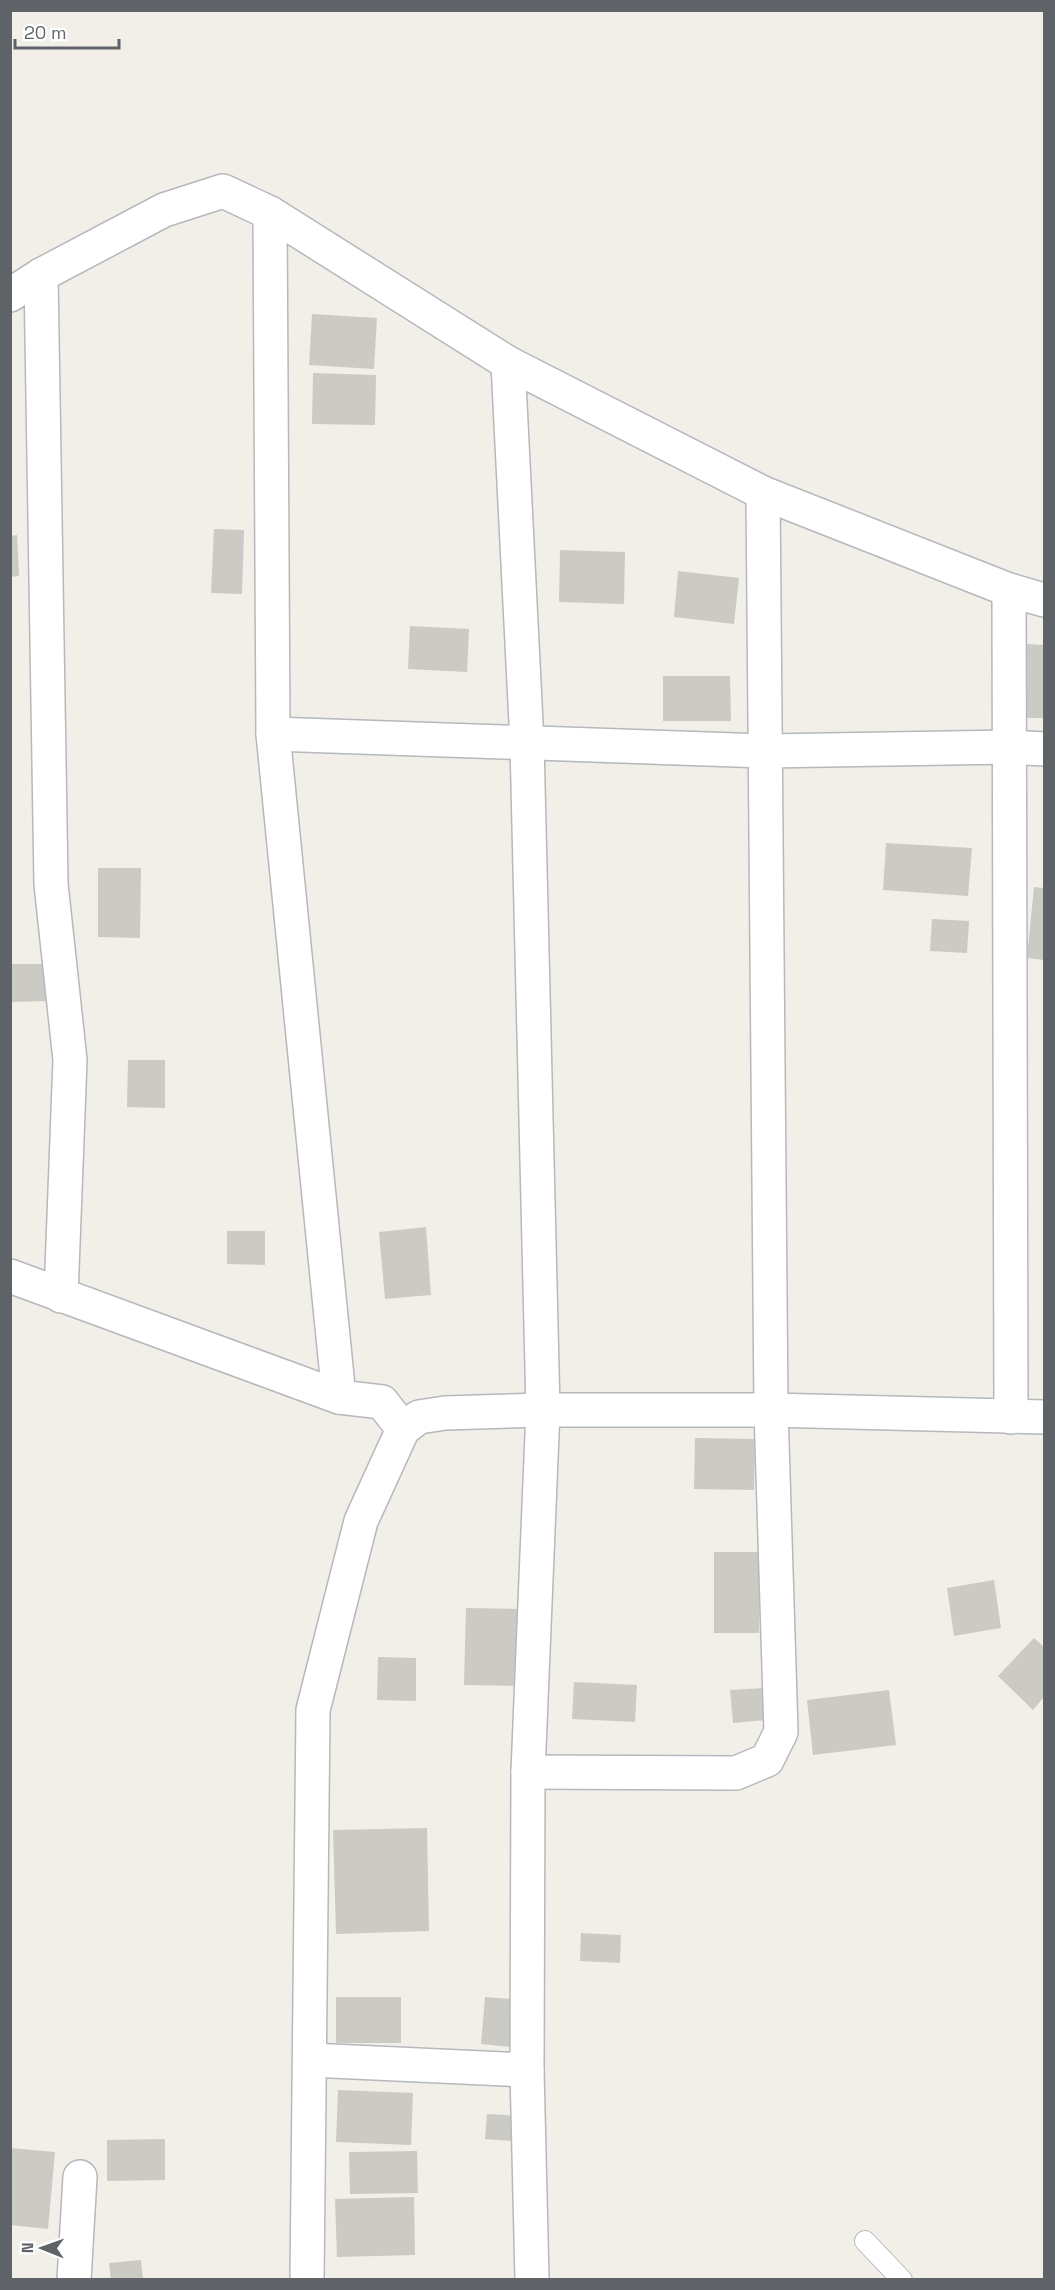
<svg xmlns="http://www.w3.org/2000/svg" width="1055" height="2290" font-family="'Space Grotesk',sans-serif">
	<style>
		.building { fill: #cccac5 }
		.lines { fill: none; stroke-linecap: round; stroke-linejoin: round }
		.lane-casing { stroke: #b5b8bc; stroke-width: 22 }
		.street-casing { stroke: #b5b8bc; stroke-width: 36 }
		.lane { stroke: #fff; stroke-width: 20 }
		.street { stroke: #fff; stroke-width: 33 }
	</style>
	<rect width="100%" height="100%" fill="#f1efe8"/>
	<!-- building -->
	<g class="building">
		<polygon points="312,314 377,318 374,369 309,365"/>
		<polygon points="313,373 376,375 375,425 312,424"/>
		<polygon points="214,529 244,530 242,594 211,593"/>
		<polygon points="17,535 19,576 10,577 10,536"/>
		<polygon points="560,550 625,552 624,604 559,602"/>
		<polygon points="678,571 739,578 734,624 674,617"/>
		<polygon points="410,626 469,629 467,672 408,669"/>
		<polygon points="1027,644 1044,645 1044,718 1025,718"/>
		<polygon points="663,676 730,676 731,721 663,721"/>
		<polygon points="886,843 972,848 968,896 883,890"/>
		<polygon points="98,868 141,868 140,938 98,937"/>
		<polygon points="1034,887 1044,888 1044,960 1027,958"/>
		<polygon points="932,919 969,921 967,953 930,951"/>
		<polygon points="10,964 48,964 49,1001 10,1002"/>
		<polygon points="128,1060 165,1060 165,1108 127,1107"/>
		<polygon points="426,1227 431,1295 385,1299 379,1232"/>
		<polygon points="227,1231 265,1231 265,1265 227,1264"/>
		<polygon points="695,1438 755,1439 754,1490 694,1489"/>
		<polygon points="714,1552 760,1552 759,1633 714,1633"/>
		<polygon points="994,1580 1001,1628 954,1636 947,1588"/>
		<polygon points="466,1608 518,1609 517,1686 464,1685"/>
		<polygon points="1034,1638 1044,1647 1044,1697 1033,1710 998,1676"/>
		<polygon points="378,1657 416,1658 416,1701 377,1700"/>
		<polygon points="574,1682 637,1685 635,1722 572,1719"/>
		<polygon points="765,1688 767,1720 733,1723 730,1690"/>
		<polygon points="889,1690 896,1745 813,1755 807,1700"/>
		<polygon points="427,1828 429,1931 336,1934 333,1830"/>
		<polygon points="581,1933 621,1935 620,1963 580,1961"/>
		<rect x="336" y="1997" width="65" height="46"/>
		<polygon points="485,1997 525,2000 520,2048 481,2044"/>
		<polygon points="338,2090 413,2093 411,2145 336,2142"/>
		<polygon points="487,2114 523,2116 522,2142 485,2139"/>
		<polygon points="165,2139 165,2180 107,2181 107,2140"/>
		<polygon points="10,2148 55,2152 48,2229 10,2225"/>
		<polygon points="417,2151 418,2193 350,2194 349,2152"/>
		<polygon points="414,2197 415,2255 337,2257 335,2199"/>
		<polygon points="141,2260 143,2280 111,2280 109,2263"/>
	</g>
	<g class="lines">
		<defs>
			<polyline id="lane" points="865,2241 902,2280"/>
			<g id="street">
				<polyline points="270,213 273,734 339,1397"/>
				<polyline points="41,275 51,884 70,1060 61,1296"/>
				<polyline points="10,295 41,275 164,210 223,191 270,213 508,363 763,493 1009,590 1044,600"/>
				<polyline points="508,363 527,743 543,1410 528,1772 527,2070 532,2280"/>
				<polyline points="1009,590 1011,1417"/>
				<polyline points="273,734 766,751 1010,747 1044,749"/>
				<polyline points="10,1276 339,1397 382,1402 403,1429"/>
				<polyline points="528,1772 736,1773 767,1760 781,1732 771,1410 763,493"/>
				<polyline points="310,2060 527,2070"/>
				<polyline points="74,2280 80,2177"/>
				<polyline points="307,2280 313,1710 361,1521 403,1429 419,1417 445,1413 543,1410 771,1410 1044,1417"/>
			</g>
		</defs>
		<!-- lane casing -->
		<use href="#lane" class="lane-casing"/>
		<!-- street casing -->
		<use href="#street" class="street-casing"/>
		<!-- lane -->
		<use href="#lane" class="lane"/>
		<!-- street -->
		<use href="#street" class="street"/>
	</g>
	<!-- border -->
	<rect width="1055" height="2290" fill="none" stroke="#5f6368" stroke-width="24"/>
	<!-- north arrow -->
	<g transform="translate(42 2248) rotate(271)" stroke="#ffffff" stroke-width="4.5" paint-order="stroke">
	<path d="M0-4.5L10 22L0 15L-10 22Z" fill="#5f6368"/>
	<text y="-9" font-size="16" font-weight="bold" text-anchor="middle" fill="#5f6368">N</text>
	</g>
	<!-- scale -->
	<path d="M15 39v9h104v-9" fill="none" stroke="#5f6368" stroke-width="3"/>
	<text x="24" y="39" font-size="18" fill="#5f6368" stroke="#ffffff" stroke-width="4.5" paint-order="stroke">20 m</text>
</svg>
